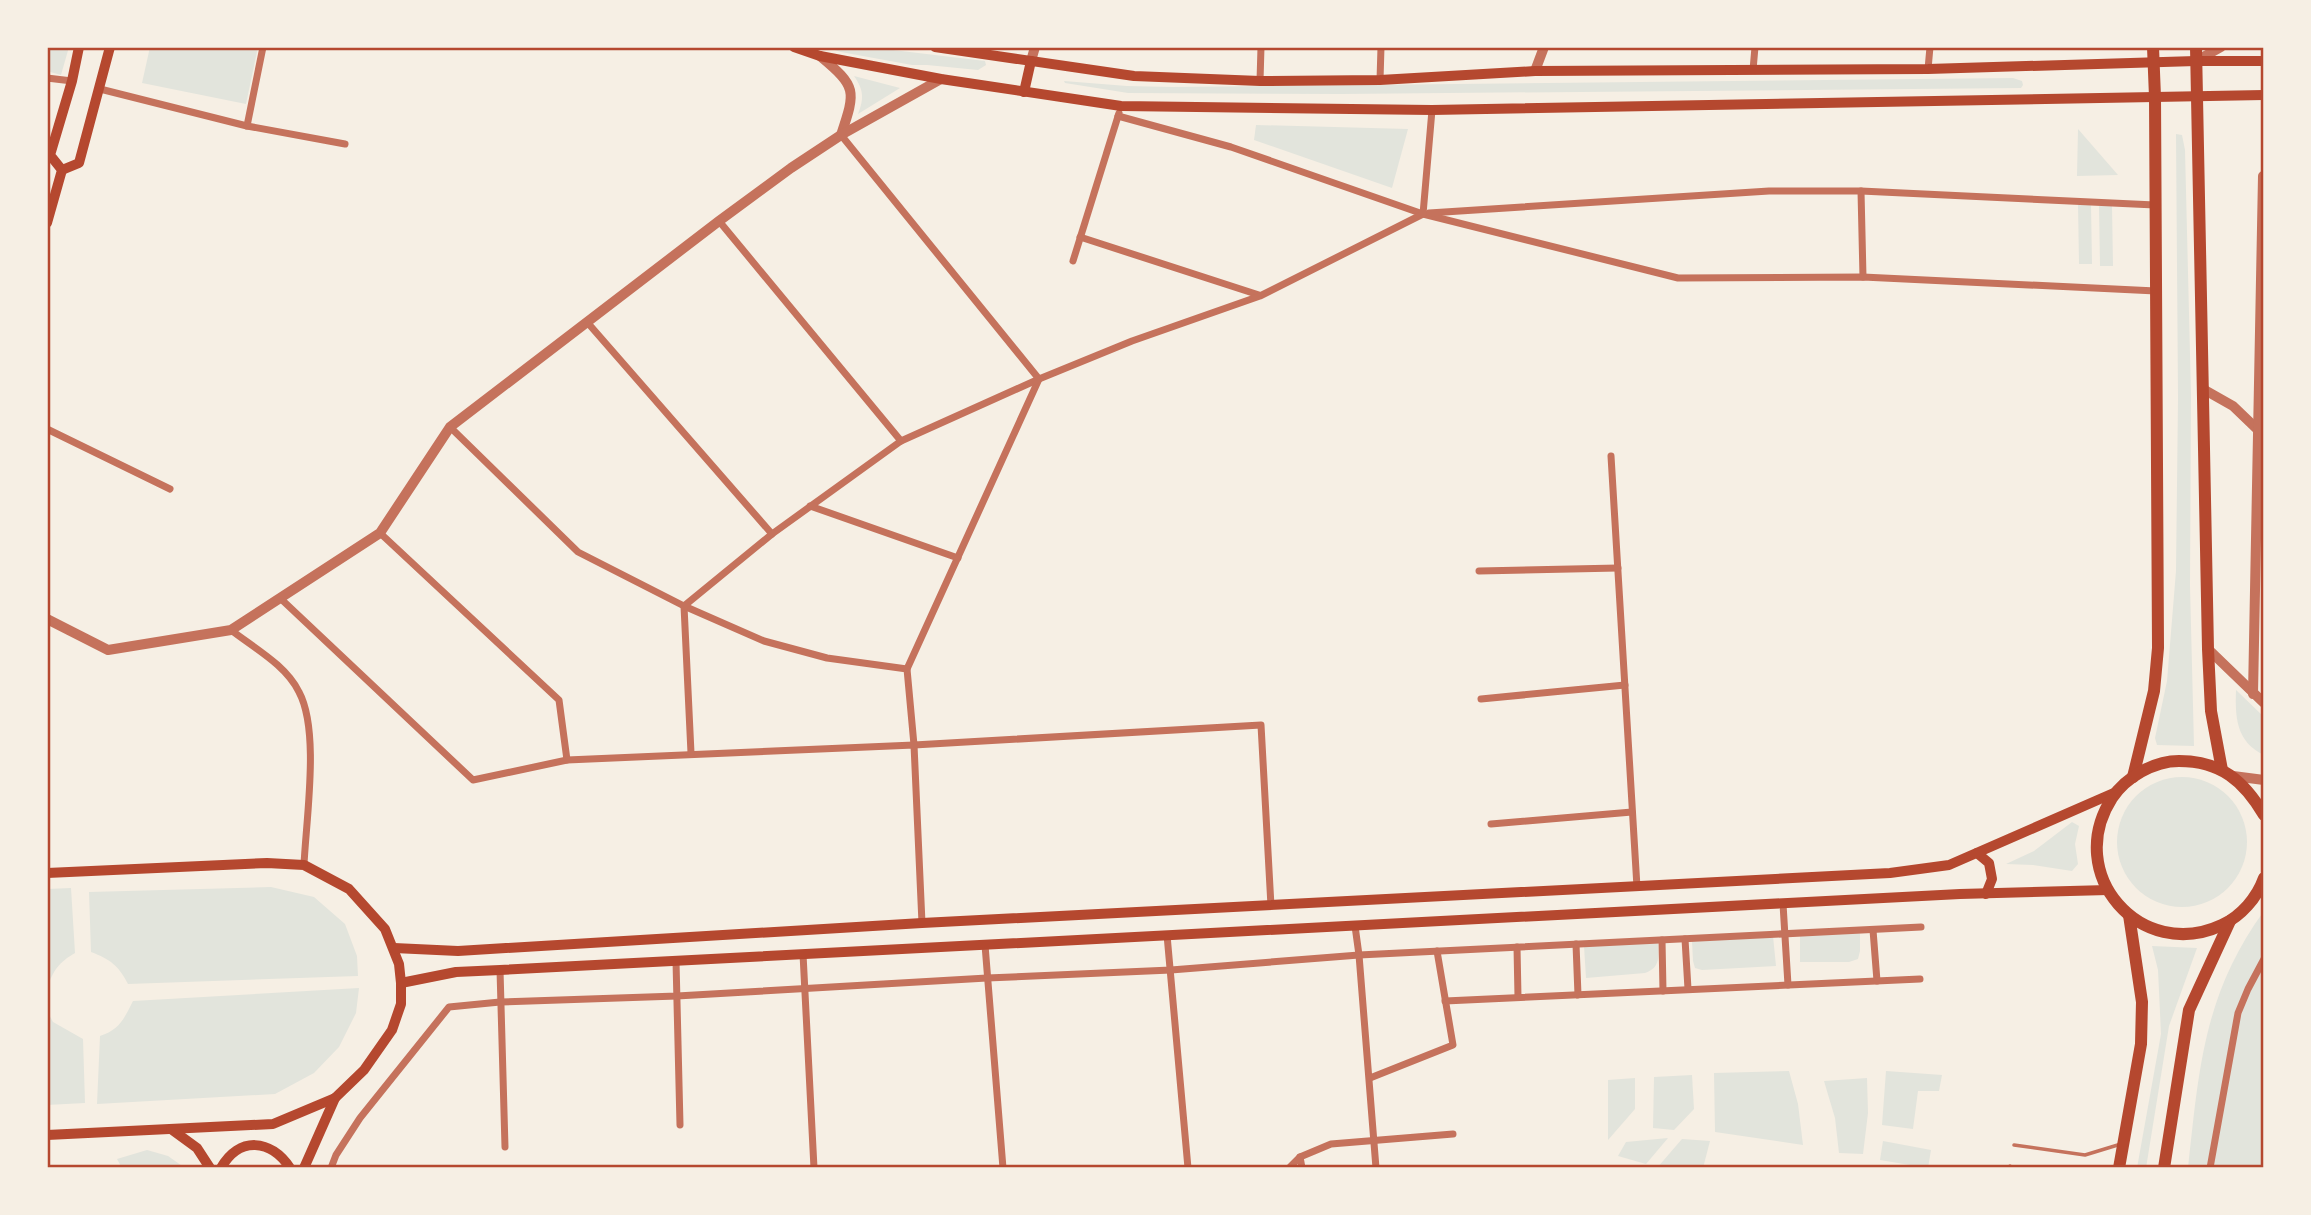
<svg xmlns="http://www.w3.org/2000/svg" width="2311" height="1215" font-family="Montserrat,sans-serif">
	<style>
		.green { fill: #e2e4dc }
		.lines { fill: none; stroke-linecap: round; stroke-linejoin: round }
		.service { stroke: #c5725c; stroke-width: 3.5 }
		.minor { stroke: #c5725c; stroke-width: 7 }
		.tertiary { stroke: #c5725c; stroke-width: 10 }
		.secondary { stroke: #b5482f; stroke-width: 10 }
		.primary { stroke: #b5482f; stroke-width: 12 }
		.neatline { fill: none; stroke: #b5482f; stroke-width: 2.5 }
	</style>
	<rect width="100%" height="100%" fill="#f6efe4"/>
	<!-- green -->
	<g class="green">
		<polygon points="47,47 69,47 61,75 47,71"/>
		<polygon points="150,47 258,47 246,104 142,83"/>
		<polygon points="825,47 868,47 985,61 986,65 978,70 927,65 912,65 841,52"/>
		<path d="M854 76 900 88 858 114C864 99 864 90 854 76Z"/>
		<polygon points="2013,78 2022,81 2023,85 2021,88 1341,94 1128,93 1065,83 1064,81 1127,86 1172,87"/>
		<polygon points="1256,125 1408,129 1392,188 1254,140"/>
		<polygon points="2078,129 2118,175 2077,176"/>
		<polygon points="2176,134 2182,135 2185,150 2191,395 2190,586 2194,746 2157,745 2155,738 2167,681 2176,571 2178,398"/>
		<polygon points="2078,204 2091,204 2092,264 2079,264"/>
		<polygon points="2099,206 2112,206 2113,266 2100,266"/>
		<path d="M2236 690 2264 717V755C2236 742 2235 717 2236 690Z"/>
		<circle cx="2182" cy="842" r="65"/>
		<polygon points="2072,822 2079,826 2075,844 2078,864 2072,871 2033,865 2006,864 2034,851"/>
		<path d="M271 887 314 897 345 924 357 956 358 976 128 984C119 966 110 959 91 952L89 892Z"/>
		<path d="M71 888 75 953C59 962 53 971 47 988V889Z"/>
		<path d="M2264 911V1168H2188C2199 1070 2203 995 2264 911Z"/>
		<polygon points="1860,932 1860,951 1858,959 1849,962 1800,962 1800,935"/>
		<polygon points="1773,936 1776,966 1702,970 1695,968 1693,961 1692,941"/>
		<path d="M1658 943C1659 957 1660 968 1645 973L1586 978 1584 946Z"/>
		<polygon points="2152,946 2197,948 2169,1026 2146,1168 2137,1168 2161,1034 2158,970"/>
		<path d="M359 988 356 1013 339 1047 314 1073 275 1094 97 1104 100 1036C119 1030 124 1019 133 1001Z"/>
		<polygon points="47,1011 53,1022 83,1039 85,1103 47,1105"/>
		<polygon points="1789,1071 1798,1104 1803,1145 1715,1132 1714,1073"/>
		<polygon points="1886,1071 1942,1075 1939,1091 1918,1091 1913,1129 1882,1125"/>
		<polygon points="1692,1075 1694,1109 1674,1130 1653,1128 1654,1077"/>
		<polygon points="1635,1078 1635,1109 1608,1140 1608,1080"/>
		<polygon points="1867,1078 1868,1113 1863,1154 1839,1153 1835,1118 1824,1081"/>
		<polygon points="1668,1138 1646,1164 1618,1156 1626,1142"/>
		<polygon points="1682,1139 1710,1141 1703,1168 1657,1168"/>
		<polygon points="1883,1141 1931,1150 1928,1168 1880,1160"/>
		<polygon points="147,1150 168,1156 185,1168 122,1168 117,1159"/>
	</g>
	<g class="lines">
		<!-- service -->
		<g class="service">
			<polyline points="2014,1145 2085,1155 2121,1144"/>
			<polyline points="2010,1168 2010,1166"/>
		</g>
		<!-- minor -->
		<g class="minor">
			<polyline points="1928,69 1930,47"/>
			<polyline points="1753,70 1755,47"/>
			<polyline points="47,78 72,81"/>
			<polyline points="1380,80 1381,47"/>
			<polyline points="1260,81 1261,47"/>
			<polyline points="100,89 247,126 345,144"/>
			<polyline points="1118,116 1231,147 1423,214 1678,278 1863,277 2156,291"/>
			<polyline points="247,126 263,47"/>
			<polyline points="841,135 1039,379 907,669"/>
			<polyline points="1861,191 1863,277"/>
			<polyline points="1429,213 1769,191 1861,191 2155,205"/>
			<polyline points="719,221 901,441"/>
			<polyline points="1080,237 1259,295"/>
			<polyline points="1073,261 1119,113"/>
			<polyline points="587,322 772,534"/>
			<polyline points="450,427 578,552 684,606 764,641 827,658 907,669 914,745 1261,725 1271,906"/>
			<polyline points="47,429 170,489"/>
			<polyline points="1611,456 1637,887"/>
			<polyline points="810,506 958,558"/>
			<polyline points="380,533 559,700 567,760"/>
			<polyline points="1479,571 1618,568"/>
			<polyline points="280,598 473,780 567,760 914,745 922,923"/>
			<path d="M231 630C254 648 286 665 299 692 320 731 306 819 304 865"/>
			<polyline points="1481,699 1625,685"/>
			<polyline points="691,753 684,606 772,534 901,441 1039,379 1132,341 1260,296 1423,214 1432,110"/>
			<polyline points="1491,824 1632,812"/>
			<polyline points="1783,904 1788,985"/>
			<polyline points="1355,926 1359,955 1376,1168"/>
			<polyline points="1873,930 1877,981"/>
			<polyline points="1167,935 1188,1168"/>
			<polyline points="1685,939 1688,989"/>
			<polyline points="1662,940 1663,991"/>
			<polyline points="1576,944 1578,995"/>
			<polyline points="985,945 1003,1168"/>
			<polyline points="1517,947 1518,997"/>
			<polyline points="803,954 814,1168"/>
			<polyline points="676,961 680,1125"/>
			<polyline points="500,970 505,1147"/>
			<polyline points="1445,1001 1920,979"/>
			<polyline points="1370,1078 1453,1045 1437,951"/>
			<polyline points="1300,1157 1302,1168"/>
			<polyline points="331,1168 336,1155 360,1118 449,1007 500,1002 677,996 987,978 1171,970 1359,955 1921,927"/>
			<polyline points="1289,1168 1300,1157 1331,1144 1453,1134"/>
			<polyline points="2210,1168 2238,1013 2248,989 2264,959"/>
		</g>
		<!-- tertiary -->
		<g class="tertiary">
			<path d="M820 56C857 87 856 90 841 135"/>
			<polyline points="1031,61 1035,47"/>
			<polyline points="2196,61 2221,47"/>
			<polyline points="1535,71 1544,47"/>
			<polyline points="2203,389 2233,406 2258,430"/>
			<polyline points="47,619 108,650 231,630 380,533 450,427 719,221 791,168 841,135 941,79"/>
			<polyline points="2208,649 2264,703"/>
			<polyline points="2253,694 2263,176"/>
			<polyline points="2233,776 2264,780"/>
		</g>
		<!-- secondary -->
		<g class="secondary">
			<polyline points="794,47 820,56 941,79 1121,106 1432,110 2264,95"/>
			<polyline points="935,47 1134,76 1260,81 1380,80 1535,71 1928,69 2196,61 2264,61"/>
			<polyline points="1024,92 1031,61"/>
			<polyline points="62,170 79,163 110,47"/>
			<polyline points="47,223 62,170 50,155 72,81 79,47"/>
			<polyline points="1977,853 1989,863 1992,879 1986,894"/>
			<polyline points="47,873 267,863 304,865 349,889 385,929 399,964 401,983 401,1004 392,1030 364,1070 335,1098 273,1124 47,1135"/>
			<polyline points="394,948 458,951 922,923 1890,873 1949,865 2116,792"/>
			<polyline points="401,983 456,972 500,970 1960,894 2108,890"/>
			<polyline points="171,1129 197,1148 210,1168"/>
			<path d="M221 1168C239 1136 271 1139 290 1168"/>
			<polyline points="304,1168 335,1098"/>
		</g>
		<!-- primary -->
		<g class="primary">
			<polyline points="2196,47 2208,649 2211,711 2222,770"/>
			<polyline points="2133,777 2154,691 2158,648 2155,97 2153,47"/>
			<path d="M2264 815C2244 781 2221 761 2179 761 2154 761 2126 777 2112 798 2063 874 2141 963 2222 925 2241 916 2257 898 2264 878"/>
			<polyline points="2119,1168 2141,1044 2142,1002 2129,915"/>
			<polyline points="2164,1168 2189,1010 2230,921"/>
		</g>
	</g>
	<!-- border -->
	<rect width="2311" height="1215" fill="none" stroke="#f6efe4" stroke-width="98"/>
	<rect x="49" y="49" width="2213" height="1117" class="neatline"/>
</svg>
